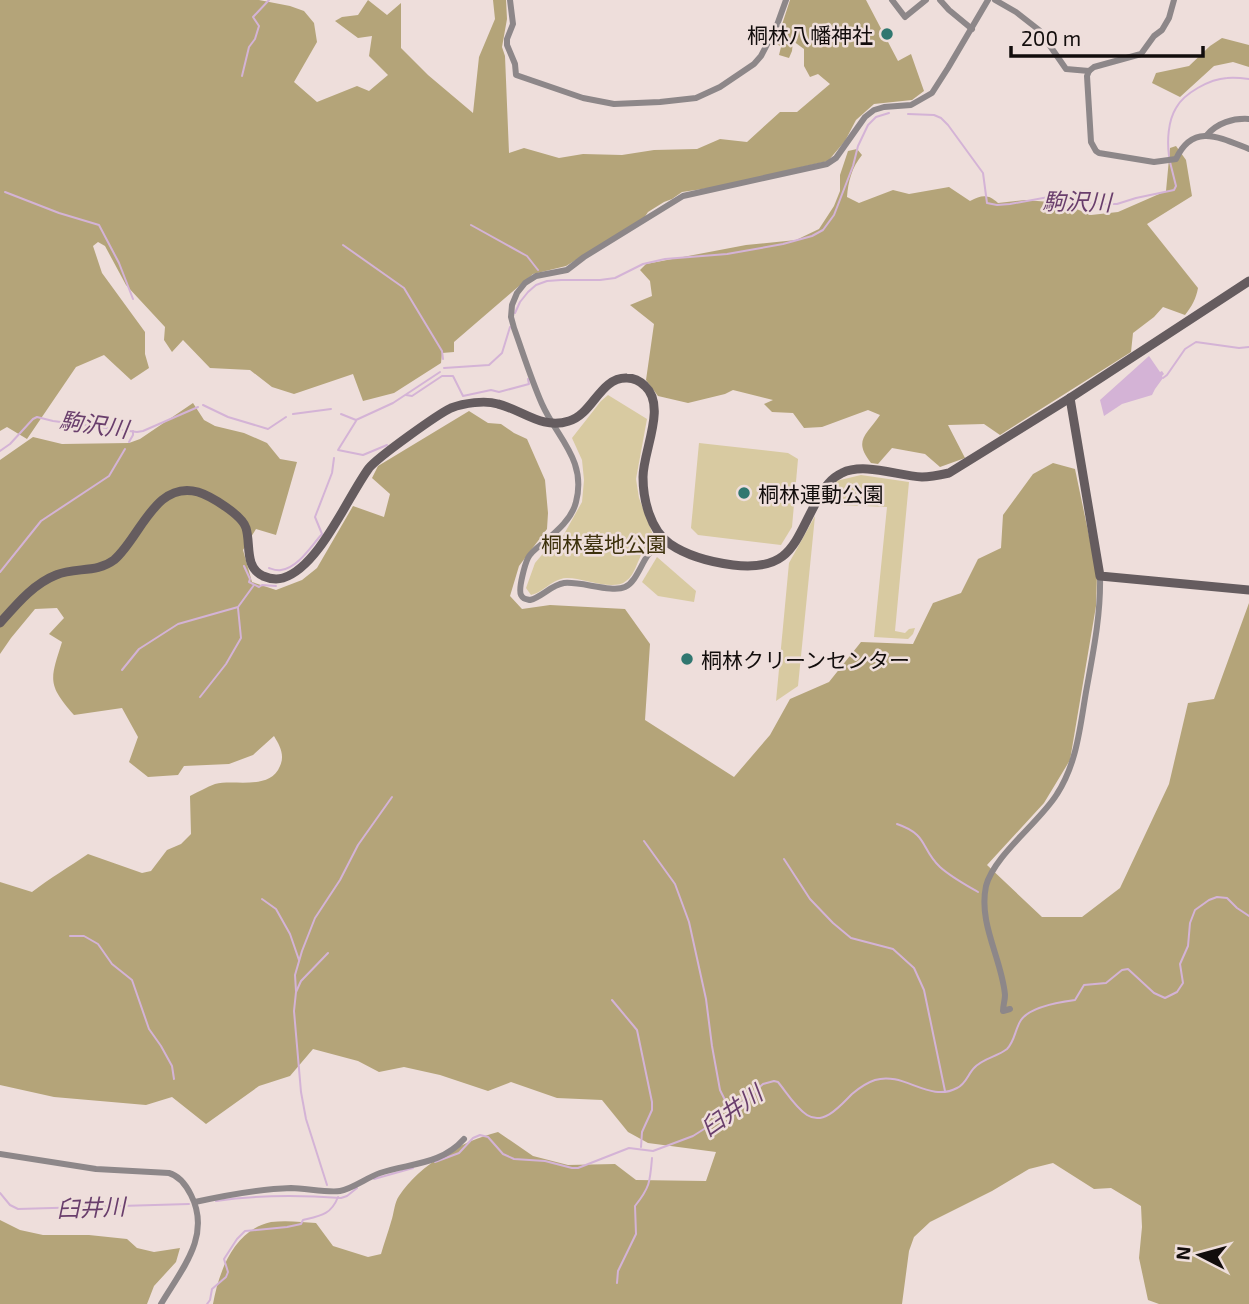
<svg xmlns="http://www.w3.org/2000/svg" width="1249" height="1304" font-family="'Exo 2','Noto Sans JP',sans-serif">
	<style>
		.green { fill: #d8caa1 }
		.forest { fill: #b4a479 }
		.water { fill: #d4b3d6 }
		.lines { fill: none; stroke-linecap: round; stroke-linejoin: round }
		.stream { stroke: #d4b3d6; stroke-width: 2 }
		.street { stroke: #8d8789; stroke-width: 6 }
		.secondary { stroke: #655c5f; stroke-width: 9 }
		.poi-dot { fill: #307770; stroke: #eededb; stroke-width: 2.5 }
		.labels { text-anchor: middle; dominant-baseline: central; stroke-width: 5; stroke-linejoin: round; paint-order: stroke }
		.poi-label { font-size: 21px; fill: #120d0c; stroke: #eededb; text-anchor: start }
		.park-label { font-size: 21px; fill: #3c300b; stroke: #eededb }
		.water-label { font-size: 23px; font-style: italic; fill: #693e6c; stroke: #eededb }
	</style>
	<rect width="100%" height="100%" fill="#eededb"/>
	<!-- green -->
	<g class="green">
		<path d="M608 395 647 419 636 479 639 498 655 540C651 544 647 548 643 552 637 561 635 575 626 581 613 592 581 577 566 578 552 579 544 592 531 595L526 588 535 563 551 544 563 536 582 502 584 480 582 460 572 438 601 401Z"/>
		<polygon points="699,443 788,453 798,459 792,527 781,545 698,535 691,528"/>
		<polygon points="861,475 909,482 895,631 905,633 909,629 915,628 913,634 908,639 874,637 887,507 841,505 834,487 836,481"/>
		<polygon points="815,516 798,686 776,701 789,563"/>
		<polygon points="657,557 696,591 694,602 658,596 642,582"/>
	</g>
	<!-- forest -->
	<g class="forest">
		<polygon points="0,0 259,0 290,6 304,11 314,23 317,42 294,82 317,102 357,86 369,91 388,75 369,56 372,36 358,38 335,21 342,17 358,15 368,0 387,15 401,3 401,48 428,75 473,113 479,57 495,19 493,0 506,0 507,19 502,47 505,56 509,153 524,148 559,158 583,154 622,155 654,150 697,149 720,139 747,142 780,112 797,112 830,84 818,74 810,77 804,66 804,49 793,41 792,51 789,58 779,55 781,47 776,43 790,0 866,0 898,61 911,54 924,91 912,100 874,104 856,120 845,141 828,161 716,187 682,192 672,199 664,202 648,212 644,218 566,266 533,274 454,342 454,352 442,353 441,363 394,393 363,401 353,374 294,394 272,387 250,370 210,368 183,340 172,352 164,340 165,327 126,285 105,246 98,242 93,246 102,273 145,332 145,354 149,368 131,380 104,355 76,367 27,439 7,427 0,431"/>
		<polygon points="1222,38 1249,45 1249,67 1233,62 1214,66 1180,97 1152,83 1156,73 1189,66 1210,46"/>
		<path d="M1176 146 1186 160 1192 196 1147 224 1198 288C1196 299 1192 306 1185 315L1163 307 1154 317 1133 333 1131 352 1000 435 984 424 948 425 965 458 940 467 925 454 892 448 878 464 871 463C853 440 866 436 880 415L868 410 822 427 804 428 793 413 772 412 764 404 773 400 733 390 725 394 688 403 658 396 646 380 654 324 630 305 652 296 650 281 640 270 646 264 746 245 796 240 819 229 834 206 840 191V175L848 151 857 149 862 155C852 167 848 182 847 197L859 203 893 190 909 194 949 187 970 201C982 195 988 194 998 203L1025 200 1062 203 1091 215 1118 212 1166 191 1170 148Z"/>
		<path d="M193 403 204 420 215 426 244 433 267 443 280 459 297 462 276 535 256 529 243 550 252 582 276 590 302 580 317 568 353 506 384 517 390 494 372 478 378 466 469 411 488 423 501 424 514 433 527 439 545 480 548 513 547 529 519 566 510 596 522 609 550 605 625 609 650 644 645 720 734 777 770 735 790 699 829 682 861 642 913 644 933 603 961 593 978 559 1001 548 1003 515 1033 474 1053 463 1075 469 1097 574 1096 606 1070 760 1044 803 987 865 1042 917H1082L1120 888 1169 784 1188 703 1214 699 1249 603V1304H1159L1148 1300 1139 1258 1142 1227 1141 1206 1111 1188 1094 1189 1053 1163 1029 1169 992 1191 930 1222 914 1237 909 1251 902 1304H213C219 1271 234 1230 271 1222 286 1220 302 1222 316 1223L333 1246 368 1257 381 1254C384 1243 388 1233 391 1222 394 1214 394 1203 399 1196 421 1163 461 1142 498 1132L533 1156 568 1165 615 1164 636 1180 706 1181 716 1152 648 1143 628 1132 602 1100 557 1098 511 1082 488 1091 440 1075 404 1067 379 1072 358 1061 313 1049 290 1076 259 1086 206 1124 172 1097 146 1105 54 1097 0 1085V882L32 892C50 878 69 867 88 854L142 873 151 871 167 850 181 844 191 834 190 796C198 792 207 787 215 784 234 779 270 791 280 766 285 755 280 746 274 736L253 755 229 764 184 766 178 775 148 777 129 762 138 737 122 708 74 715C47 684 50 680 62 642L49 634 64 618 57 608 35 609 11 638 0 654V460L33 437 62 444 129 443 140 439Z"/>
		<polygon points="0,1220 20,1230 43,1235 89,1235 127,1239 137,1248 154,1252 180,1248 176,1262 154,1286 147,1304 0,1304"/>
	</g>
	<!-- water -->
	<polygon class="water" points="1149,356 1160,372 1162,371 1164,374 1162,376 1163,378 1155,389 1152,395 1122,404 1104,416 1100,400"/>
	<g class="lines">
		<!-- stream -->
		<g class="stream">
			<polyline points="242,76 249,47 255,39 259,26 253,17 269,0"/>
			<polyline points="908,114 934,115 941,118 948,125 983,173 987,203 997,205 1010,204 1054,196 1098,204 1117,204 1136,198 1174,190 1176,186 1170,162"/>
			<path d="M1169 156C1167 141 1168 121 1176 108 1184 93 1210 79 1227 78 1234 77 1242 78 1249 79"/>
			<polyline points="5,192 59,213 99,225 119,263 133,299"/>
			<polyline points="471,225 527,256 538,270"/>
			<polyline points="343,245 404,288 442,351 443,359"/>
			<polyline points="515,313 520,302 528,292 536,285 547,281 561,280 600,280 615,278 643,264 665,259 727,254 783,244 812,236 823,230 834,215 853,166 858,146 868,125 876,117 889,113"/>
			<polyline points="444,368 489,365 502,353 510,327"/>
			<polyline points="1163,378 1167,375 1185,349 1196,342 1239,348 1249,347"/>
			<polyline points="406,395 412,396 442,376 453,376 463,396 491,390 499,392 529,384 528,379"/>
			<polyline points="203,405 228,417 268,429 286,417"/>
			<polyline points="293,414 331,409"/>
			<polyline points="341,414 356,420 393,403 440,372"/>
			<polyline points="356,421 338,450 363,455 387,445"/>
			<polyline points="129,442 133,435 133,431"/>
			<polyline points="0,451 10,444 33,419 37,417 53,421 137,432 143,431 198,407"/>
			<polyline points="244,566 250,579 249,582 259,587 262,585 276,586"/>
			<path d="M269 568C272 569 277 571 281 570 298 568 311 546 322 534L315 517 332 473 334 458"/>
			<polyline points="0,572 41,521 109,476 125,449"/>
			<polyline points="122,670 139,649 178,624 238,607 254,585"/>
			<polyline points="200,697 226,664 241,638 238,608"/>
			<path d="M897 824C929 835 920 848 940 867 951 877 966 885 978 892"/>
			<polyline points="644,841 675,884 689,922 706,999 712,1046 720,1090 731,1112"/>
			<polyline points="784,859 810,899 833,923 851,938 893,949 914,968 924,990 945,1091"/>
			<polyline points="262,899 276,909 290,934 299,960"/>
			<polyline points="70,936 84,936 98,944 112,964 132,980 149,1029 161,1046 172,1066 174,1079"/>
			<polyline points="296,991 295,975 302,951 315,918 340,880 358,845 392,797"/>
			<polyline points="612,1000 637,1030 652,1102 652,1110 642,1132 641,1147"/>
			<path d="M435 1162 459 1153 473 1138 480 1135 488 1137 503 1154 514 1159 545 1161 572 1168H578L629 1148 653 1151 693 1136 731 1112 763 1084 774 1081 778 1082C787 1093 795 1107 807 1115 824 1126 841 1105 852 1094 859 1088 866 1083 875 1080 904 1071 929 1103 957 1088 966 1084 968 1074 974 1068 983 1058 997 1057 1007 1049 1015 1041 1015 1029 1021 1020 1030 1007 1060 1002 1075 1000L1084 985 1106 983 1122 970 1128 969 1154 993 1165 998 1177 992 1183 983 1180 964 1188 946 1190 923 1195 910 1209 900 1217 897 1227 898 1237 908 1249 916"/>
			<polyline points="374,1179 413,1168"/>
			<polyline points="327,1185 306,1119 301,1092 294,1011 296,992 301,981 328,953"/>
			<polyline points="0,1193 10,1205 18,1209 189,1204"/>
			<path d="M216 1201C257 1195 299 1195 341 1198L347 1196 357 1188"/>
			<path d="M617 1283 618 1271 636 1234 635 1206C650 1187 650 1182 652 1158"/>
			<path d="M207 1304 210 1300 212 1289 226 1277 228 1272 224 1259 237 1239 245 1231 287 1227 301 1224 303 1220C320 1216 331 1215 338 1197"/>
		</g>
		<!-- street -->
		<g class="street">
			<polyline points="510,0 513,24 507,39 507,45 515,64 516,75 583,98 614,104 660,102 696,98 720,87 754,64 761,56 777,25 786,0"/>
			<polyline points="892,0 905,17 926,0"/>
			<polyline points="940,0 949,10 972,29"/>
			<polyline points="995,0 1016,12 1039,30 1066,69 1089,71 1094,67 1141,54 1154,36 1162,30 1169,18 1174,0"/>
			<path d="M1089 71 1087 76 1091 142 1096 151 1099 153 1154 162 1176 159C1193 122 1221 138 1249 149"/>
			<path d="M1207 135C1217 123 1233 118 1249 119"/>
			<path d="M664 540C659 545 653 550 648 555 641 564 636 582 625 587 612 593 580 581 564 583 551 585 542 597 530 600 525 599 523 599 521 595 518 589 525 564 528 558 531 552 538 547 543 543 556 532 572 519 576 502 587 460 557 438 542 404 531 379 523 353 514 328L511 317 512 305 517 293 525 283 536 276 567 270 584 257 683 196 827 164 836 158 865 117 874 110 884 107 911 105 932 93 948 68 988 0"/>
			<path d="M1010 1009 1003 1011C1003 1005 1005 1001 1005 995 1002 959 978 924 986 886 994 855 1040 822 1057 794 1077 763 1080 727 1086 692 1093 653 1101 615 1100 576"/>
			<path d="M0 1154 96 1169 169 1173C180 1176 186 1185 191 1195 212 1236 181 1270 161 1304"/>
			<path d="M195 1202C227 1195 258 1189 291 1188 305 1188 328 1193 340 1191 352 1189 368 1177 380 1173 410 1163 441 1165 464 1139"/>
		</g>
		<!-- secondary -->
		<g class="secondary">
			<polyline points="1070,398 1100,576 1249,590"/>
			<path d="M0 623C16 605 33 584 56 575 75 567 97 573 114 560 140 538 155 480 198 492 211 496 242 515 246 528 251 544 244 567 263 576 270 579 276 580 283 578 319 567 347 498 369 468 378 457 438 414 451 408 464 403 485 400 498 404 523 410 542 430 569 421 593 414 600 377 627 378 633 378 640 381 645 386 667 406 643 451 643 477 643 499 650 530 670 544 689 557 710 562 733 565 793 572 794 541 819 497 825 487 831 478 842 473 864 462 898 476 922 477 931 477 940 475 949 473L1070 398 1249 281"/>
		</g>
	</g>
	<!-- markers -->
	<g class="poi-dot">
		<circle cx="887" cy="34" r="7"/>
		<circle cx="744" cy="493" r="7"/>
		<circle cx="687" cy="659" r="7"/>
	</g>
	<g class="labels">
		<!-- poi labels -->
		<g class="poi-label">
			<text x="873" y="34" text-anchor="end">桐林八幡神社</text>
			<text x="758" y="493">桐林運動公園</text>
			<text x="701" y="659">桐林クリーンセンター</text>
		</g>
		<!-- park labels -->
		<g class="park-label">
			<text x="604" y="543">桐林墓地公園</text>
		</g>
		<!-- water labels -->
		<g class="water-label">
			<text transform="translate(1077 201) rotate(1)">駒沢川</text>
			<text transform="translate(94 424) rotate(8)">駒沢川</text>
			<text transform="translate(731 1110) rotate(-35)">臼井川</text>
			<text transform="translate(91 1207) rotate(-2)">臼井川</text>
		</g>
	</g>
	<!-- north arrow -->
	<g transform="translate(1200 1255) rotate(276)" stroke="#eededb" stroke-width="5" paint-order="stroke">
	<path d="M0-5L12 26L0 18L-12 26Z" fill="#120d0c"/>
	<text y="-10" font-size="19" font-weight="bold" text-anchor="middle" fill="#120d0c">N</text>
	</g>
	<!-- scale -->
	<path d="M1011 46v10h192v-10" fill="none" stroke="#120d0c" stroke-width="3.5"/>
	<text x="1021" y="46" font-size="21" fill="#120d0c" stroke="#eededb" stroke-width="5" paint-order="stroke">200 m</text>
</svg>
